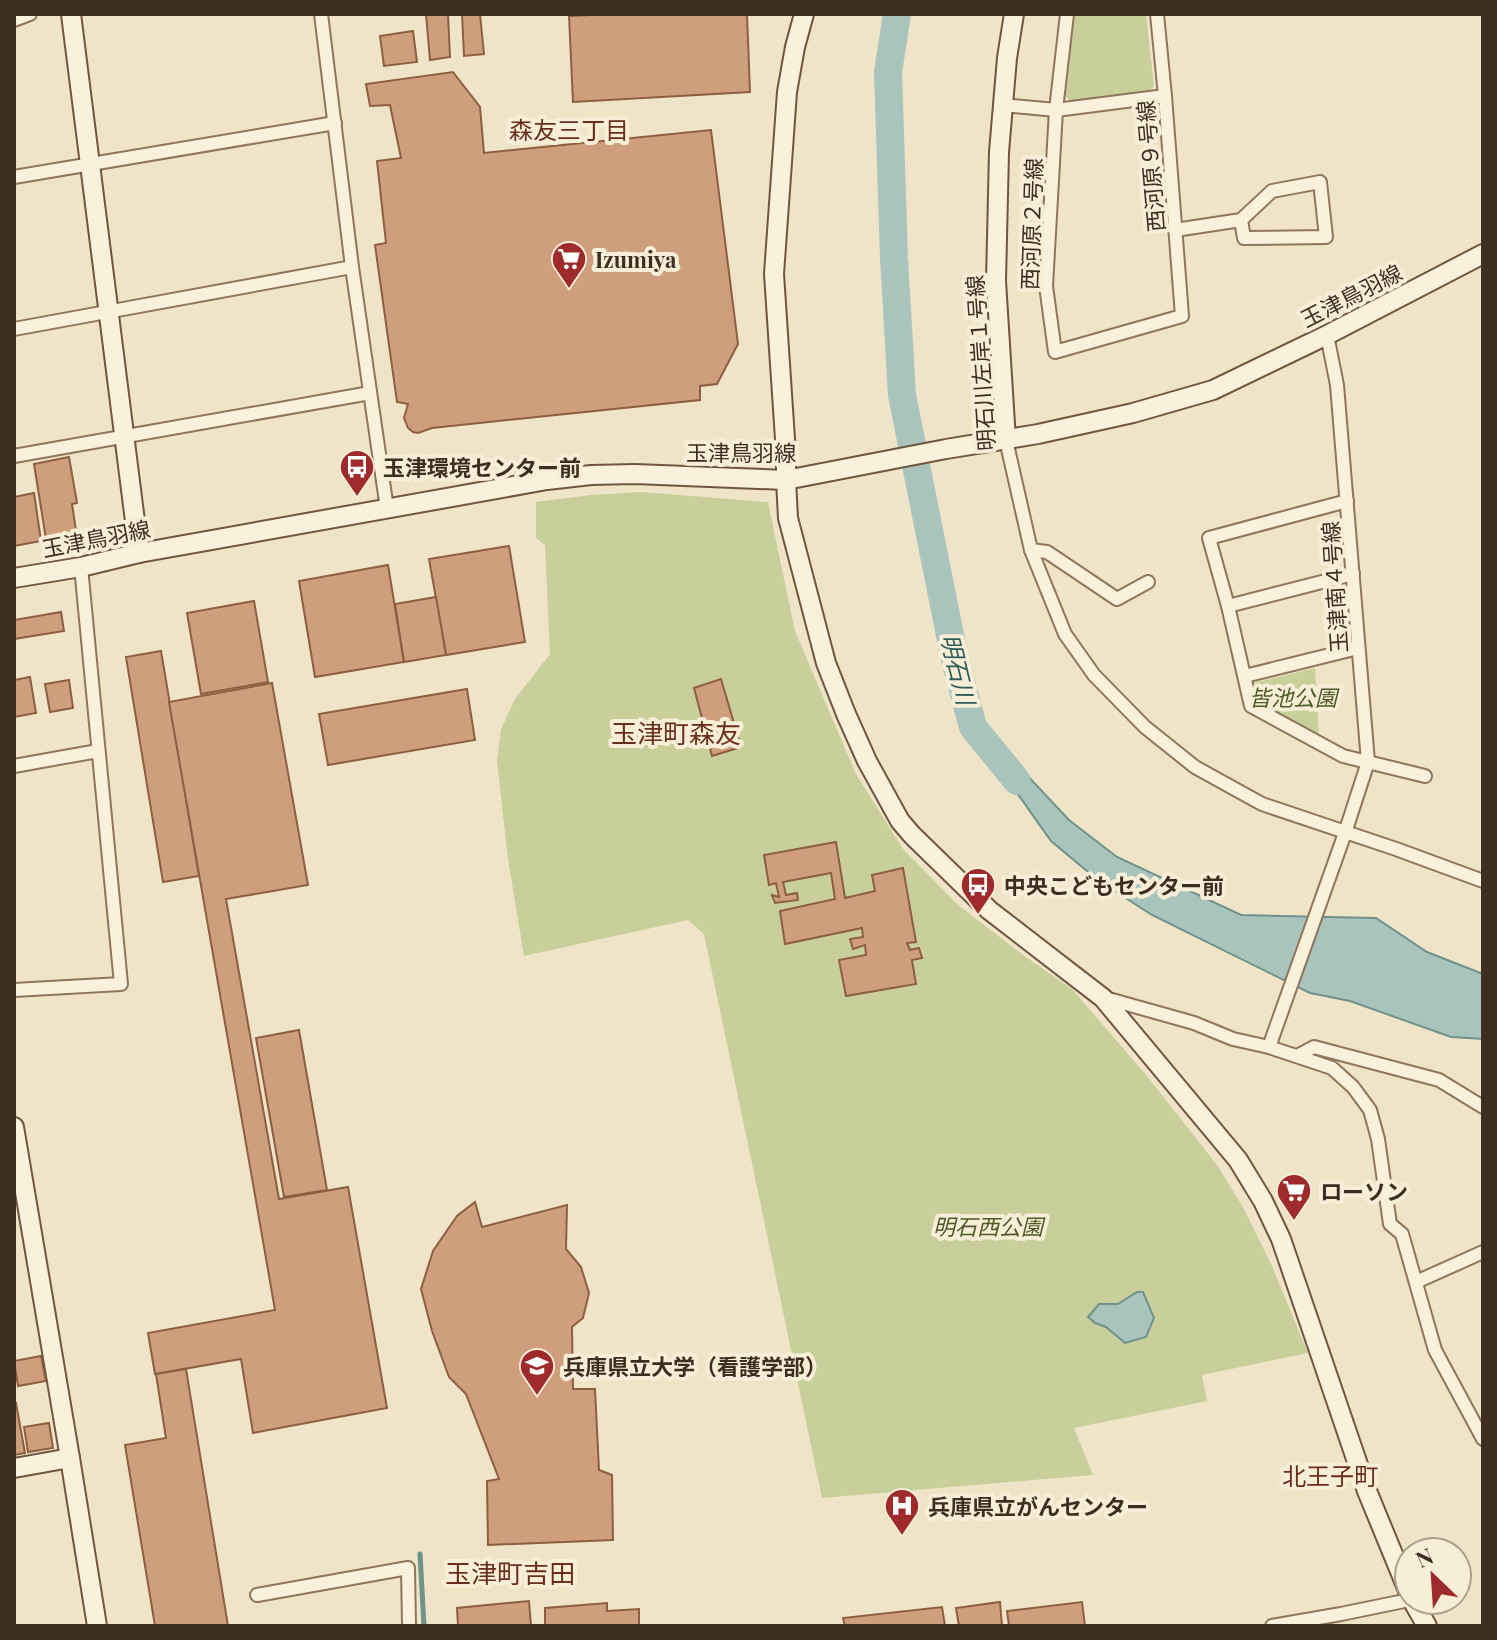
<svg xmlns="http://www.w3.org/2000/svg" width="1497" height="1640" font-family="'Playfair Display','Noto Sans JP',serif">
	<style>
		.green { fill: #c9cf9b }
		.water { fill: #a9c4bc; stroke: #6f938a; stroke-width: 2 }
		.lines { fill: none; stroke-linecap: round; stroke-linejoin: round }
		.stream { stroke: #6f938a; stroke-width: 5 }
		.river { stroke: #a9c4bc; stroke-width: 28 }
		.building { fill: #cf9f7d; stroke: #8d5f41; stroke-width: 2 }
		.street-casing { stroke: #8d765c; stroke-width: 16 }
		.secondary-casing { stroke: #6f573f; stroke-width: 22 }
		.street { stroke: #faf1dc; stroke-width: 12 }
		.secondary { stroke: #faf1dc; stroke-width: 18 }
		.labels { text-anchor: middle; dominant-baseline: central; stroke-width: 8; stroke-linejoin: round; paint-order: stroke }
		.street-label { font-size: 22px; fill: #3d2e20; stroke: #f7eed8 }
		.poi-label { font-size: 22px; font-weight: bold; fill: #3d2e20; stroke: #f7eed8; text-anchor: start }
		.park-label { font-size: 22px; font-style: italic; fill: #4d5a26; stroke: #f7eed8 }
		.neighbourhood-label { font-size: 24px; fill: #6b2e1e; stroke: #f7eed8 }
		.water-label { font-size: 24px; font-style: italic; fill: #2f5d5a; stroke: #f7eed8 }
		.quarter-label { font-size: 26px; fill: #6b2e1e; stroke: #f7eed8 }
	</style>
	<rect width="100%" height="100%" fill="#f0e4c8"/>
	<!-- green -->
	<g class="green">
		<polygon points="1074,14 1146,14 1154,86 1149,91 1072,102 1065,96"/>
		<polygon points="640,492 768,502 795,631 856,774 903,849 957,904 1023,955 1072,989 1147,1076 1217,1165 1244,1209 1272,1266 1308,1353 1202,1375 1207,1401 1074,1428 1093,1475 822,1498 704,934 688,920 524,956 508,859 497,761 501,729 515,699 550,654 545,545 536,538 536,502 591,495"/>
		<polygon points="1315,668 1319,738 1253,699 1253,683"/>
	</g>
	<!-- water -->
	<g class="water">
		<polygon points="983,745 1024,772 1069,820 1117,857 1241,915 1376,918 1427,952 1483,974 1483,1039 1451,1037 1350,1001 1310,993 1152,915 1099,881 1051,841"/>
		<polygon points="1137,1292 1143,1292 1154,1318 1146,1337 1125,1343 1106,1327 1095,1323 1088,1317 1099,1304 1118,1304"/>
	</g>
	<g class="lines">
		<!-- stream -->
		<polyline class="stream" points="420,1554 424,1626"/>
		<!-- river -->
		<polyline class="river" points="897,14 888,72 894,258 902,395 955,660 973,727 1017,781"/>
	</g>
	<!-- building -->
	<g class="building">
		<polygon points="426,14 448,14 450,57 430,60"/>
		<polygon points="462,14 480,14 484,54 464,56"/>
		<polygon points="613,14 747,14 750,92 573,102 569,16"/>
		<polygon points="413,31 417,62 384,66 380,36"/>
		<polygon points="453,72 480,107 484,153 711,130 738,344 717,384 700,386 700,400 432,428 418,433 413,432 408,428 404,418 408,404 397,402 375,245 386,243 377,161 401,158 390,105 370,106 366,84"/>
		<polygon points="69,457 77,503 72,504 76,531 46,539 34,464"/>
		<polygon points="34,493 41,541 14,546 14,497"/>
		<polygon points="509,546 525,642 446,655 429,559"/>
		<polygon points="388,565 404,662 315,677 299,581"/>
		<polygon points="436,597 446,655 404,662 395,604"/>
		<polygon points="254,601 268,682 201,694 187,613"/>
		<polygon points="61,612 64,631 14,639 14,620"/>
		<polygon points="161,651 199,876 163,882 126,657"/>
		<polygon points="30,677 36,713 14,717 14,680"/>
		<polygon points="721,679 741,747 712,756 694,688"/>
		<polygon points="69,680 73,708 50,712 45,684"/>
		<polygon points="272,683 308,885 226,899 279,1199 348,1187 387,1408 253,1433 241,1359 155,1374 148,1333 275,1310 169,702"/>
		<polygon points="467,689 475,740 328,765 319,714"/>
		<polygon points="836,842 845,898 875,891 872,875 903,868 916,942 907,943 910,950 919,948 922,958 912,960 916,984 846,996 839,960 866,955 865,945 853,949 850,939 863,937 862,928 785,944 780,911 835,899 831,873 783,882 786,895 797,893 798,900 775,903 772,895 779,897 776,883 769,885 764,855"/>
		<polygon points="299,1030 327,1190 284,1197 256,1038"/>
		<polygon points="475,1202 482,1227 567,1205 566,1249 581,1267 589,1293 583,1318 572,1327 573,1389 595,1389 599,1470 612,1475 613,1540 488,1545 487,1481 499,1479 466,1394 449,1377 432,1331 421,1289 433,1251 457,1216"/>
		<polygon points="41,1356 46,1381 18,1386 14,1361"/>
		<polygon points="186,1369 228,1626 155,1626 125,1445 166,1438 156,1374"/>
		<polygon points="16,1403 25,1453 14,1455 14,1404"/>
		<polygon points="49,1423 53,1448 28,1452 24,1427"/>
		<polygon points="529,1601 531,1626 458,1626 457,1608"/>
		<polygon points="1000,1602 1002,1626 959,1626 956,1608"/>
		<polygon points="1082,1602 1085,1626 1009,1626 1007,1611"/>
		<polygon points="607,1603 607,1611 639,1609 639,1626 545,1626 545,1608"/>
		<polygon points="942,1607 945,1626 845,1626 843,1618"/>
	</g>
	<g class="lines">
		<defs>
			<g id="street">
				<polyline points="321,14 352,267 387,509"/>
				<polyline points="1067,14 1056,110 1046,286 1055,352 1182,316 1165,96 1157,14"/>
				<polyline points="14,20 30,14"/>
				<polyline points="1003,105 1056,110 1165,96"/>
				<polyline points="14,177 335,123"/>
				<polyline points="1175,230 1241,220 1272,191 1320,182 1326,237 1244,238 1241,220"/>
				<polyline points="14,329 352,267"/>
				<polyline points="1006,440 1031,550 1065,634 1094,675 1145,727 1195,767 1262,804 1396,849 1483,881"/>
				<polyline points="14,456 370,393"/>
				<polyline points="1347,501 1209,538 1228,606 1251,706 1343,756 1425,776"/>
				<polyline points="1031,550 1047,552 1117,599 1148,582"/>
				<polyline points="1228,606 1353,574"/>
				<polyline points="1245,676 1358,648"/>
				<polyline points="14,766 98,751"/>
				<polyline points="14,990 121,984 81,567"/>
				<polyline points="1105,998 1194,1023 1233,1039 1269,1047 1332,1068 1353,1087 1370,1110 1378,1139 1390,1224 1402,1234 1435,1350 1483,1439"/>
				<polyline points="1269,1047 1345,833 1368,762 1337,385 1327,335"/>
				<polyline points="1297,1056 1314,1047 1439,1080 1483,1107"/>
				<polyline points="1416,1282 1483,1252"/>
				<polyline points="257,1595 408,1568 409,1626"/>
				<polyline points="1272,1626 1341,1614 1409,1600"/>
			</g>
			<g id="secondary">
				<polyline points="71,14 139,553"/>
				<polyline points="804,14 795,47 787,92 774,274 786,454 786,480 788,518 826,663 846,714 867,761 900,821 912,835 989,910 1103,998 1238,1160 1263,1201 1281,1239 1367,1491 1409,1593"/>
				<polyline points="1006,440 996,281 999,152 1007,58 1014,14"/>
				<polyline points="14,578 81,567 139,553 547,480 591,475 635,474 786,480 946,449 1038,434 1133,413 1213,390 1327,335 1483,254"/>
				<polyline points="14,1127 70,1458 97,1626"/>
				<polyline points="14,1468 70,1458"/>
				<polyline points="1412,1600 1427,1626"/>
			</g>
		</defs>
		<!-- street casing -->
		<use href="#street" class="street-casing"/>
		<!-- secondary casing -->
		<use href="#secondary" class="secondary-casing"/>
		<!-- street -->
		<use href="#street" class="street"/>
		<!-- secondary -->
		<use href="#secondary" class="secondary"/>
	</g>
	<!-- icons -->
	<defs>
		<symbol id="supermarket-pin" viewBox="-11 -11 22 30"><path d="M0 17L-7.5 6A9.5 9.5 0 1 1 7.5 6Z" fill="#9e2a2b" stroke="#f7eed8"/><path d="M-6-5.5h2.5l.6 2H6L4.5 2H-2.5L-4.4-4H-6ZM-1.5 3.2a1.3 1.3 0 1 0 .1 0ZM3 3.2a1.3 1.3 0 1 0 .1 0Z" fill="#fff"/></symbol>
		<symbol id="bus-pin" viewBox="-11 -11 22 30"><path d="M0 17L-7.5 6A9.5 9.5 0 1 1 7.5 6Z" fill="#9e2a2b" stroke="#f7eed8"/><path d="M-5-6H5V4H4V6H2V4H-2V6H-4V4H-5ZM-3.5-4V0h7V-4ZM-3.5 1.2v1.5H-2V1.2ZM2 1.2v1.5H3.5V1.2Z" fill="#fff"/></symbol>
		<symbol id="university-pin" viewBox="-11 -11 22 30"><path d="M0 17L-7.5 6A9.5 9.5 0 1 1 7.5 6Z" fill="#9e2a2b" stroke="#f7eed8"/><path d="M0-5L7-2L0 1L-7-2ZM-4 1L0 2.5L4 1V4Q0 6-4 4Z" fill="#fff"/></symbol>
		<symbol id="hospital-pin" viewBox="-11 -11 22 30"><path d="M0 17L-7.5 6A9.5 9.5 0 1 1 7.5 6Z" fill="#9e2a2b" stroke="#f7eed8"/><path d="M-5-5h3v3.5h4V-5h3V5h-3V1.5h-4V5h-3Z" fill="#fff"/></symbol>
	</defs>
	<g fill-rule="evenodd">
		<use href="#supermarket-pin" x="549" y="239" width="40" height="54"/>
		<use href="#bus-pin" x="337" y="447" width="40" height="54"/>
		<use href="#bus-pin" x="958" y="865" width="40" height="54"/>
		<use href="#supermarket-pin" x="1274" y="1171" width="40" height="54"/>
		<use href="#university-pin" x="517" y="1346" width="40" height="54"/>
		<use href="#hospital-pin" x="882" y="1486" width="40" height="54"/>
	</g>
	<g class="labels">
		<!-- street labels -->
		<g class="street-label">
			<text transform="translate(1150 166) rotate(-95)">西河原９号線</text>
			<text transform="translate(1031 224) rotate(-88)">西河原２号線</text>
			<text transform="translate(1351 295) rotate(-27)">玉津鳥羽線</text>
			<text transform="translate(980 363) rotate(-94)">明石川左岸１号線</text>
			<text x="741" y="452">玉津鳥羽線</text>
			<text transform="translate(96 538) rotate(-11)">玉津鳥羽線</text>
			<text transform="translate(1334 587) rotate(-94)">玉津南４号線</text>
		</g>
		<!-- poi labels -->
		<g class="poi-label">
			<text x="595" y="259">Izumiya</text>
			<text x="383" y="467">玉津環境センター前</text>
			<text x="1004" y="885">中央こどもセンター前</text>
			<text x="1320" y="1191">ローソン</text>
			<text x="563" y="1366">兵庫県立大学（看護学部）</text>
			<text x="928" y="1506">兵庫県立がんセンター</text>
		</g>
		<!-- park labels -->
		<g class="park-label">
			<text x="1293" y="697">皆池公園</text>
			<text x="988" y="1226">明石西公園</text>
		</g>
		<!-- neighbourhood labels -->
		<g class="neighbourhood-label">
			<text x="569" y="129">森友三丁目</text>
			<text x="1330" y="1475">北王子町</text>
		</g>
		<!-- water labels -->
		<g class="water-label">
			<text transform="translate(959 669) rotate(76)">明石川</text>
		</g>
		<!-- quarter labels -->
		<g class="quarter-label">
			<text x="676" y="732">玉津町森友</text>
			<text x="510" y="1572">玉津町吉田</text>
		</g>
	</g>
	<!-- border -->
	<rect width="1497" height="1640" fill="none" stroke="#3d2e20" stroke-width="32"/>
	<!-- north arrow -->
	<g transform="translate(1433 1576) rotate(335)"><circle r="38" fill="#f7eed8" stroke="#ada18e" stroke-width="2"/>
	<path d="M0-6L14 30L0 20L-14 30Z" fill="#9e2a2b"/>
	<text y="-12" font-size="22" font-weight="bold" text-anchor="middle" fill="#3d2e20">N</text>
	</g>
</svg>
